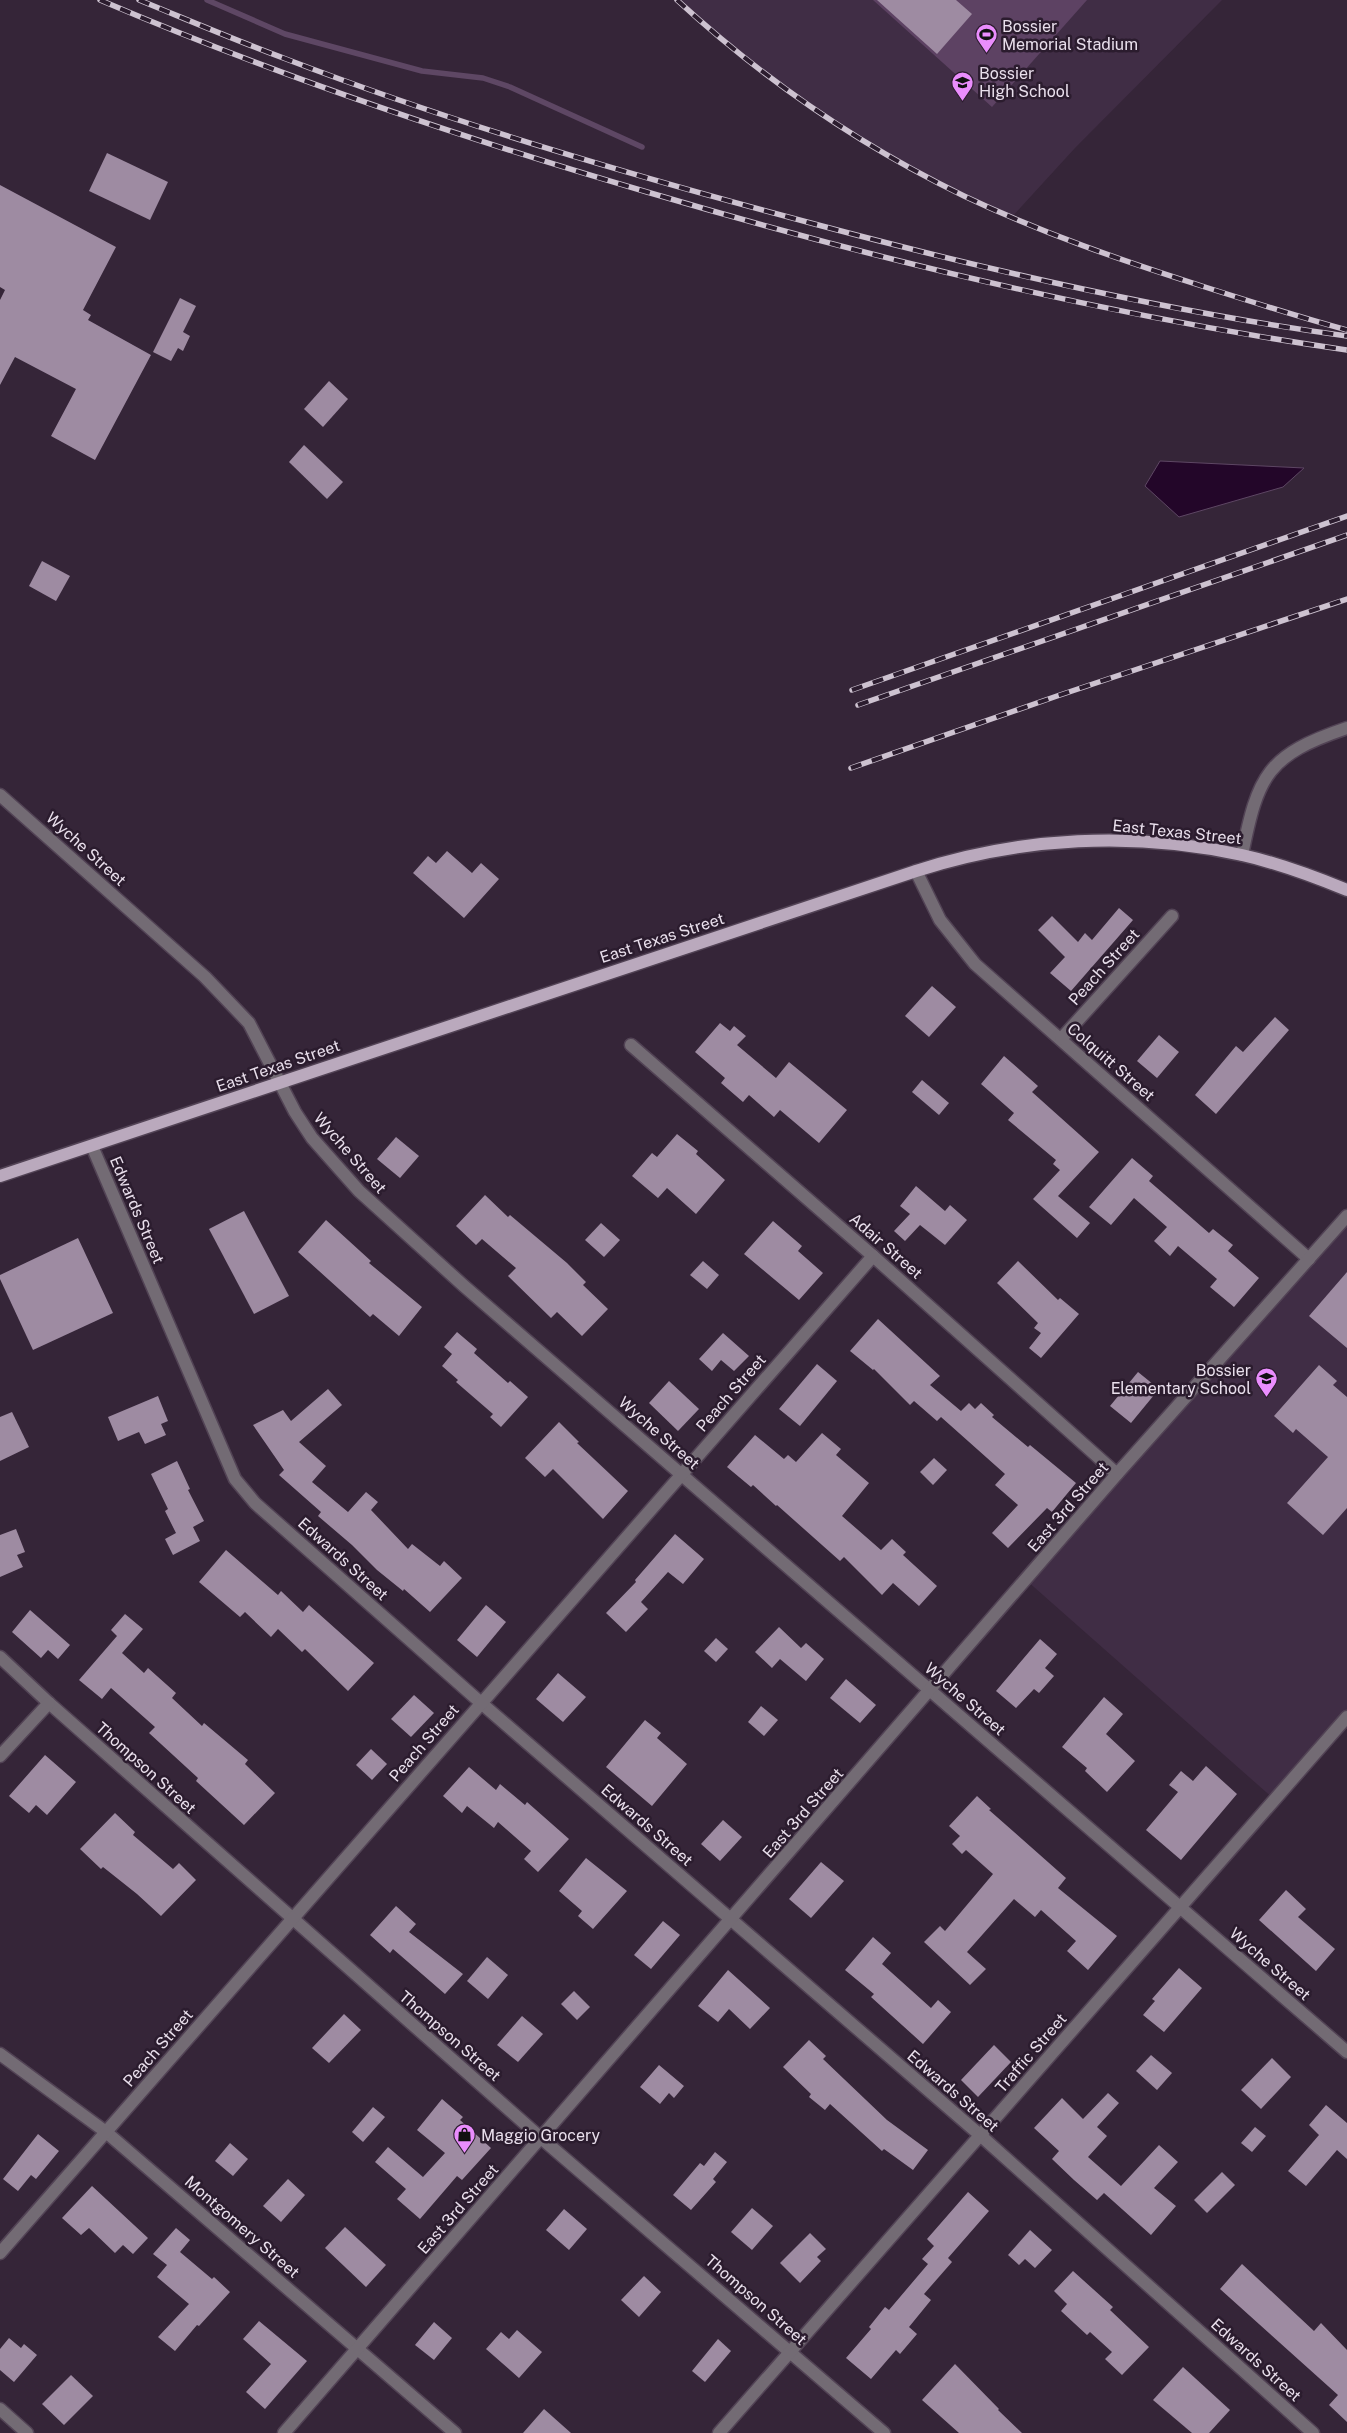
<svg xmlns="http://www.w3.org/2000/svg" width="1347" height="2433" font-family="'Public Sans',sans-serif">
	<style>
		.built { fill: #402d45 }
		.green { fill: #5d4263 }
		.water { fill: #230629; stroke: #5e4764 }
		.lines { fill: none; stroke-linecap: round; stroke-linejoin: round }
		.stream { stroke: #5e4764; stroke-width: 5.5 }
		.building { fill: #9e8ba2 }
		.minor-casing { stroke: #524355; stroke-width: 15 }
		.major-casing { stroke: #524355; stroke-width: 15 }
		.minor { stroke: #736b74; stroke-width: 12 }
		.major { stroke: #baa9bd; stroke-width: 12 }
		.rail-casing { stroke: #cdc2d0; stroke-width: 5.5 }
		.rail { stroke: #2b1c2e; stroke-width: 4; stroke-dasharray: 11; stroke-linecap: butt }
		.labels { text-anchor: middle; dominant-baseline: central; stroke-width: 5; stroke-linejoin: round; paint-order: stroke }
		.poi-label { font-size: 16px; fill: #e9dfec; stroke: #2b1c2e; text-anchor: start }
		.street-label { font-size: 16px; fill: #e9dfec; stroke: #2b1c2e }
	</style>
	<rect width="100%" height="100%" fill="#352538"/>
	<!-- built -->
	<g class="built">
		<polygon points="677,0 1222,0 1075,148 1011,218 913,170 851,132 755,64"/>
		<polygon points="1347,1215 1347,1717 1275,1800 1026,1580"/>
	</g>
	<!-- green -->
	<polygon class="green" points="873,0 1087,0 992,107"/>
	<!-- water -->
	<polygon class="water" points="1160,461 1304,468 1283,487 1179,517 1145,486"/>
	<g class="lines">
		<!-- stream -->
		<polyline class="stream" points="207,0 285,34 422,71 483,78 510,87 642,147"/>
	</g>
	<!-- building -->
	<g class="building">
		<polygon points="877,0 956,0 972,14 937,54"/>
		<polygon points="107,153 168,182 150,220 89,191"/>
		<polygon points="0,185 116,247 83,310 91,315 88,320 151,355 95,460 51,436 76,389 15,357 0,385 0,300 5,290 0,287"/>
		<polygon points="180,298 196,306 183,332 190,336 183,351 178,348 171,361 153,352"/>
		<polygon points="329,381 348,399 323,427 304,409"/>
		<polygon points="304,445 343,482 327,499 289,462"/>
		<polygon points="42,561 70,576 56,601 29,586"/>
		<polygon points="447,851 472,873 481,863 499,879 464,918 413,873 428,856 436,863"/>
		<polygon points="1119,908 1133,920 1071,991 1050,973 1065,957 1038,930 1052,916 1078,942 1085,933 1092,940"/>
		<polygon points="932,986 956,1007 929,1037 905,1016"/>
		<polygon points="1275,1017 1289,1030 1216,1114 1195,1095 1236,1046 1243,1052"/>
		<polygon points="720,1023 730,1031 734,1026 746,1036 737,1045 776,1078 789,1062 847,1110 819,1143 780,1110 774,1117 749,1095 743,1102 721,1083 725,1078 695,1052"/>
		<polygon points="1159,1035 1179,1052 1157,1078 1137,1061"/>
		<polygon points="1004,1056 1038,1086 1032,1092 1099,1152 1058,1196 1090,1223 1077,1238 1033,1199 1060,1170 1053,1164 1056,1160 1008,1120 1014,1113 981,1084"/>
		<polygon points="922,1080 949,1103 939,1115 912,1092"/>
		<polygon points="677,1134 698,1151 696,1154 725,1180 696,1214 667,1188 658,1198 632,1176 652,1153 657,1157"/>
		<polygon points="396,1137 419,1156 400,1178 377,1159"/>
		<polygon points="1132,1158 1153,1176 1149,1181 1209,1233 1213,1229 1233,1245 1228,1251 1259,1278 1234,1307 1210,1287 1217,1279 1178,1246 1170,1256 1154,1241 1167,1227 1134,1198 1111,1225 1089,1207"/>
		<polygon points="916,1186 945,1211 950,1205 967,1220 945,1245 920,1225 905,1241 894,1231 910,1214 900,1206"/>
		<polygon points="485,1195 508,1217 510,1215 567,1263 586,1282 583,1285 608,1309 582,1336 557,1312 551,1318 508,1276 516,1268 482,1239 476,1245 456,1226"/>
		<polygon points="244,1211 289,1296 254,1314 209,1229"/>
		<polygon points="326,1220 371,1261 369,1263 422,1307 399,1336 373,1314 370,1317 298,1252"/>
		<polygon points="773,1221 802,1246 798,1251 823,1273 799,1300 744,1254"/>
		<polygon points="601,1223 620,1240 604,1257 585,1240"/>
		<polygon points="78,1238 113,1313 33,1350 0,1279 0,1275"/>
		<polygon points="703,1261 719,1275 707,1289 690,1275"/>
		<polygon points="1018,1261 1058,1300 1060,1298 1079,1314 1041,1358 1029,1348 1041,1333 1034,1328 1038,1323 997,1283"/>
		<polygon points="1347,1272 1347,1348 1309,1316"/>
		<polygon points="878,1319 940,1376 930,1385 961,1411 969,1403 975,1409 981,1403 994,1415 992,1417 1028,1447 1030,1445 1076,1483 1052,1512 1047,1508 1008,1548 992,1533 1018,1505 995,1485 1005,1474 941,1417 937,1421 914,1401 910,1405 874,1369 873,1370 850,1351"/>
		<polygon points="457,1332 477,1349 474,1353 508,1383 510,1381 528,1397 501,1427 490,1417 493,1414 456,1382 458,1380 442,1366 452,1354 444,1347"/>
		<polygon points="723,1333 749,1356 734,1371 721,1360 712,1371 699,1359"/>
		<polygon points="817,1364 837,1381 800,1426 779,1409"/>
		<polygon points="1319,1365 1337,1381 1333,1385 1347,1397 1347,1508 1323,1535 1287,1503 1328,1457 1296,1429 1293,1433 1274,1416"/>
		<polygon points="1138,1372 1159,1389 1131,1423 1110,1406"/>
		<polygon points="669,1381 699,1409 678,1431 649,1403"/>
		<polygon points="328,1389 342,1405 299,1442 326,1466 312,1482 348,1512 366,1492 378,1502 371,1510 408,1549 412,1544 440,1566 444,1561 462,1578 430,1612 404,1589 403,1591 377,1570 352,1545 318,1516 321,1512 279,1475 284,1470 253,1425 283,1410 291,1421"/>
		<polygon points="158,1396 168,1421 161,1424 166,1435 145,1444 139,1432 118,1441 108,1417"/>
		<polygon points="12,1412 29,1447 0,1461 0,1417"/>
		<polygon points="559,1422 579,1442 577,1443 628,1491 603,1519 553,1469 545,1477 525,1458"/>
		<polygon points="822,1433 841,1449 836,1455 869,1483 842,1516 881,1550 892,1539 906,1552 903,1555 937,1586 919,1606 893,1583 882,1595 844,1557 840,1561 777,1505 776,1506 753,1485 751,1487 727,1467 755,1435 784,1459 788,1455 796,1462"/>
		<polygon points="934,1458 947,1470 933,1485 920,1472"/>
		<polygon points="177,1461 190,1489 188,1490 204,1521 193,1527 200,1541 173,1555 165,1539 176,1533 165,1511 168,1509 151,1474"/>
		<polygon points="16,1529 25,1552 17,1555 23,1567 0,1577 0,1535"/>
		<polygon points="675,1534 704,1559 683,1584 668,1572 641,1602 648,1609 626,1632 606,1613 636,1582 635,1580"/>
		<polygon points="226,1550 278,1595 281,1591 303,1612 309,1605 374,1663 348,1691 305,1649 302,1652 278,1629 271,1637 245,1612 240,1617 199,1582"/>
		<polygon points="486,1605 506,1622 477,1657 457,1640"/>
		<polygon points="30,1610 70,1645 58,1659 48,1650 41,1658 12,1632"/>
		<polygon points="125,1614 143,1629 122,1653 144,1673 148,1668 176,1693 172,1698 202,1726 204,1723 248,1760 245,1764 275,1793 244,1825 196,1781 198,1778 149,1733 155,1727 111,1688 102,1699 79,1680 117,1636 111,1630"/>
		<polygon points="779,1627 801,1648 806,1643 824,1659 806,1681 780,1659 772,1668 755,1652"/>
		<polygon points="716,1638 728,1649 716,1662 704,1651"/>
		<polygon points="1040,1639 1057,1654 1045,1668 1054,1676 1039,1693 1034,1689 1016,1708 996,1691"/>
		<polygon points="558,1673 586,1697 563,1722 536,1699"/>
		<polygon points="846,1679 876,1705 860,1723 830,1698"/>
		<polygon points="414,1695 434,1713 411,1737 391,1719"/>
		<polygon points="1104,1697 1123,1714 1106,1734 1135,1761 1107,1792 1085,1771 1087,1768 1062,1747"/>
		<polygon points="761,1706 778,1720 764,1736 748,1722"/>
		<polygon points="645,1720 661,1733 657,1738 687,1764 652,1806 606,1767"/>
		<polygon points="371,1749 387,1764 372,1780 356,1765"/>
		<polygon points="45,1755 76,1782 47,1815 36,1805 29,1813 9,1796"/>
		<polygon points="1206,1766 1237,1794 1181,1860 1146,1830 1178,1792 1169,1785 1181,1771 1193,1781"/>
		<polygon points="469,1767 496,1790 500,1784 525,1805 527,1802 569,1839 538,1872 524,1859 531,1851 498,1822 494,1828 467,1806 462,1813 443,1796"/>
		<polygon points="977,1796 991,1809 989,1810 1066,1878 1058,1888 1117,1936 1088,1970 1067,1951 1076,1941 1041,1910 1035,1917 1014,1899 967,1952 986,1969 970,1985 924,1942 940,1926 945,1931 993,1874 966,1850 962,1854 952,1844 960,1836 949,1826"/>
		<polygon points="115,1813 135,1832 133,1835 173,1869 179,1863 196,1880 161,1916 137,1894 103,1867 101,1869 80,1849"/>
		<polygon points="723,1820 742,1837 720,1861 701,1844"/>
		<polygon points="586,1858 627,1891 593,1929 578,1916 582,1911 559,1891"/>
		<polygon points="821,1862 844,1881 811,1918 789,1899"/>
		<polygon points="1286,1890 1306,1909 1298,1917 1335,1949 1316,1971 1259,1920"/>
		<polygon points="396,1906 416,1924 409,1932 463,1974 445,1994 393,1949 390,1953 370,1935"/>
		<polygon points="663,1921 680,1935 651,1969 634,1955"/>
		<polygon points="873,1937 891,1953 882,1964 931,2008 938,2000 951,2012 923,2044 871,1997 874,1994 845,1970"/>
		<polygon points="487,1957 508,1975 488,1999 467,1981"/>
		<polygon points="1179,1968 1202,1988 1164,2032 1143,2015 1155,2001 1152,1999"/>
		<polygon points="728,1970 770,2008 750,2029 729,2009 718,2022 698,2006"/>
		<polygon points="574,1991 590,2007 577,2020 561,2004"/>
		<polygon points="344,2014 361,2030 329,2063 312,2048"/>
		<polygon points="522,2016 543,2034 518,2062 497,2045"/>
		<polygon points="809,2040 826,2056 823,2059 887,2120 928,2150 913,2170 884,2149 882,2151 830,2104 825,2110 809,2097 811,2094 783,2067"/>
		<polygon points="994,2045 1011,2062 978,2097 961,2080"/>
		<polygon points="1151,2055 1172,2073 1157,2090 1136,2071"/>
		<polygon points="1272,2058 1291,2077 1261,2109 1241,2090"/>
		<polygon points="659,2065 684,2086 674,2098 669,2093 660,2104 640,2087"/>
		<polygon points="1108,2093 1119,2103 1097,2127 1107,2136 1088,2157 1121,2186 1159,2145 1178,2162 1154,2188 1176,2206 1151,2235 1104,2193 1097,2200 1074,2180 1052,2159 1059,2151 1034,2128 1062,2098 1083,2119"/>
		<polygon points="442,2099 463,2117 460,2120 491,2148 462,2180 457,2176 420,2219 397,2199 406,2189 375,2162 388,2147 423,2177 445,2153 417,2130"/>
		<polygon points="1326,2105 1347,2123 1347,2159 1337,2150 1306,2186 1288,2171 1319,2135 1309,2125"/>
		<polygon points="373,2107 385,2117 363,2142 352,2132"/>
		<polygon points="1255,2127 1266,2136 1252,2152 1241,2143"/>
		<polygon points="38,2134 59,2151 36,2179 31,2175 18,2191 3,2179"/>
		<polygon points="230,2143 248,2159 233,2176 215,2161"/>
		<polygon points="715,2152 727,2162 713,2179 716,2182 691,2210 673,2195 700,2163 704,2166"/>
		<polygon points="1222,2172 1235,2185 1207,2213 1194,2200"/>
		<polygon points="288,2179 305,2195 281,2222 263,2206"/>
		<polygon points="92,2186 148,2238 133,2254 123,2245 115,2253 89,2228 81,2235 62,2218"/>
		<polygon points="968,2192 989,2211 948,2258 952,2262 924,2294 931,2300 909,2327 917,2334 900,2354 896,2350 871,2379 846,2358 871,2329 869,2327 885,2307 889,2310 928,2264 922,2259 934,2246 927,2239"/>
		<polygon points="752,2208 773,2226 752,2250 731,2232"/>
		<polygon points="564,2209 587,2229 569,2250 546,2230"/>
		<polygon points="345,2227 386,2265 366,2287 325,2248"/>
		<polygon points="176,2228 190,2240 180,2252 212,2279 214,2277 230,2292 199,2326 197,2325 175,2351 158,2337 189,2304 157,2277 167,2265 153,2254"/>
		<polygon points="1030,2230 1052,2250 1035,2268 1025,2259 1019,2265 1008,2255"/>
		<polygon points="810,2233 826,2249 817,2257 821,2261 800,2283 780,2263"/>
		<polygon points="1242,2264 1314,2331 1321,2323 1347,2350 1347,2422 1329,2405 1338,2395 1220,2289"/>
		<polygon points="1073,2271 1113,2307 1110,2310 1149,2347 1122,2375 1105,2359 1112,2352 1090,2332 1087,2335 1061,2311 1067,2304 1054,2291"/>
		<polygon points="644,2276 661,2292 639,2317 621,2300"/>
		<polygon points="259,2321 307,2361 265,2409 246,2392 271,2364 243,2339"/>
		<polygon points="434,2322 452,2338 434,2360 415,2345"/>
		<polygon points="517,2330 542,2352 519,2378 486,2349 501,2332 509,2339"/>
		<polygon points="9,2338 21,2348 24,2344 37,2355 14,2382 0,2370 0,2349"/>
		<polygon points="718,2339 731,2351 705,2382 692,2371"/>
		<polygon points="955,2364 999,2409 998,2410 1022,2433 959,2433 922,2400"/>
		<polygon points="1183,2367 1230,2410 1209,2433 1192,2433 1153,2400"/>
		<polygon points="71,2375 93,2396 64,2425 42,2404"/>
		<polygon points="544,2409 571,2433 523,2433"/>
	</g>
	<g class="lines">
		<defs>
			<g id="minor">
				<polyline points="0,795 205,977 249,1023 295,1112 312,1138 359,1191 464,1286 1347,2052"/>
				<path d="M1242 855C1258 775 1267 755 1347 728"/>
				<polyline points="916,871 940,920 975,964 1309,1259"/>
				<polyline points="1061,1039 1172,916"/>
				<polyline points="631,1045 873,1256 1117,1474"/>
				<polyline points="92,1146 235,1479 255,1503 480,1702 980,2135 1313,2433"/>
				<polyline points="0,1657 49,1703 541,2138 884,2433"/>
				<polyline points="0,1756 49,1703"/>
				<polyline points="0,2054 106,2132 455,2433"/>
				<polyline points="0,2253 873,1256"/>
				<polyline points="0,2409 27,2433"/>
				<polyline points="284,2433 1117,1474 1347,1216"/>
				<polyline points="719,2433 1347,1717"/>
			</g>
			<path id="major" d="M0 1176 916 871C1021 837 1134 831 1242 855 1278 863 1313 876 1347 890"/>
		</defs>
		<!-- minor casing -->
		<use href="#minor" class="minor-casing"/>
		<!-- major casing -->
		<use href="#major" class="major-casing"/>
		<!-- minor -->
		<use href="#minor" class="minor"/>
		<!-- major -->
		<use href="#major" class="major"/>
		<defs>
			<g id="rail">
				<path d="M100 0C278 76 462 138 647 192 877 260 1110 316 1347 350"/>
				<path d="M139 0C188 20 237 41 286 59 461 126 641 178 822 226 995 272 1170 312 1347 336"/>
				<path d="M677 0C762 78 861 146 964 196 1042 233 1123 261 1205 287 1252 302 1299 317 1347 330"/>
				<polyline points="852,690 1347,516"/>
				<polyline points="858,705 1347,535"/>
				<polyline points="851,768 1057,696 1347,599"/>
			</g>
		</defs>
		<!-- rail casing -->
		<use href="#rail" class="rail-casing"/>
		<!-- rail -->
		<use href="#rail" class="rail"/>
	</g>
	<!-- icons -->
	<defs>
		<symbol id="stadium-pin" viewBox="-11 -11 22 30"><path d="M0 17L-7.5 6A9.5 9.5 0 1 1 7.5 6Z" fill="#ea8dfd" stroke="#2b1c2e"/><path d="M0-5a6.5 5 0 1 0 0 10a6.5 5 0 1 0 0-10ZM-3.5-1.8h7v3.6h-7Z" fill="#111"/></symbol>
		<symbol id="school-pin" viewBox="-11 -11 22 30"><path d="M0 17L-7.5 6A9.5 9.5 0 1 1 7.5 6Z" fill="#ea8dfd" stroke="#2b1c2e"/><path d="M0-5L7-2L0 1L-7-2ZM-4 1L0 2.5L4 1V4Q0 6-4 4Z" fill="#111"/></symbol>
		<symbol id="shop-pin" viewBox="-11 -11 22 30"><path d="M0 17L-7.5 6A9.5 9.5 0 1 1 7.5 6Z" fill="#ea8dfd" stroke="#2b1c2e"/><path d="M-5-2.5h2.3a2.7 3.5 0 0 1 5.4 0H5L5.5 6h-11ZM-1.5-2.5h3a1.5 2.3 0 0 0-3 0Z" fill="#111"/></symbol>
	</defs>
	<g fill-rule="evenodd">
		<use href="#stadium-pin" x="974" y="22" width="25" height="34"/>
		<use href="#school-pin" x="950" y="70" width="25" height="34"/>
		<use href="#school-pin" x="1254" y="1366" width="25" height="34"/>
		<use href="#shop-pin" x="452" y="2122" width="25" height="34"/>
	</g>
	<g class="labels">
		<!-- poi labels -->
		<g class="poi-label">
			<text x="1002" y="26">Bossier<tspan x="1002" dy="18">Memorial Stadium</tspan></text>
			<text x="979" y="73">Bossier<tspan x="979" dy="18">High School</tspan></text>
			<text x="1251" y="1370" text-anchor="end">Bossier<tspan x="1251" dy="18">Elementary School</tspan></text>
			<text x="481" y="2135">Maggio Grocery</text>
		</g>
		<!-- street labels -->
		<g class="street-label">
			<text transform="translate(1177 832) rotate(6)">East Texas Street</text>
			<text transform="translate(86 849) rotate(42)">Wyche Street</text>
			<text transform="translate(662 938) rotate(-18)">East Texas Street</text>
			<text transform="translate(1104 967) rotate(-48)">Peach Street</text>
			<text transform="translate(1111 1062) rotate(41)">Colquitt Street</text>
			<text transform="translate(278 1066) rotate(-19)">East Texas Street</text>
			<text transform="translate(350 1153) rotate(49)">Wyche Street</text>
			<text transform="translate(137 1210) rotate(67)">Edwards Street</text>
			<text transform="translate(886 1246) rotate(41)">Adair Street</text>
			<text transform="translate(731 1393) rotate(-49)">Peach Street</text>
			<text transform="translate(659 1433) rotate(41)">Wyche Street</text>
			<text transform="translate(1068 1507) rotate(-49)">East 3rd Street</text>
			<text transform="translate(343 1559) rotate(42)">Edwards Street</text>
			<text transform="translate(965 1699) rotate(41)">Wyche Street</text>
			<text transform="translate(424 1743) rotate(-49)">Peach Street</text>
			<text transform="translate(146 1768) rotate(42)">Thompson Street</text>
			<text transform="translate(803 1813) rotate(-49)">East 3rd Street</text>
			<text transform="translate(647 1825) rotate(41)">Edwards Street</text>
			<text transform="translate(1270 1964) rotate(41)">Wyche Street</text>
			<text transform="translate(450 2036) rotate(41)">Thompson Street</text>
			<text transform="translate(158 2048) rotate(-49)">Peach Street</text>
			<text transform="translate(1031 2053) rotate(-49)">Traffic Street</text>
			<text transform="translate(953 2091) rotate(41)">Edwards Street</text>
			<text transform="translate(458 2209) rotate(-49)">East 3rd Street</text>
			<text transform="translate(242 2227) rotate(41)">Montgomery Street</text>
			<text transform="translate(756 2300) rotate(41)">Thompson Street</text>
			<text transform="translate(1256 2360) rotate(42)">Edwards Street</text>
		</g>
	</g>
</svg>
